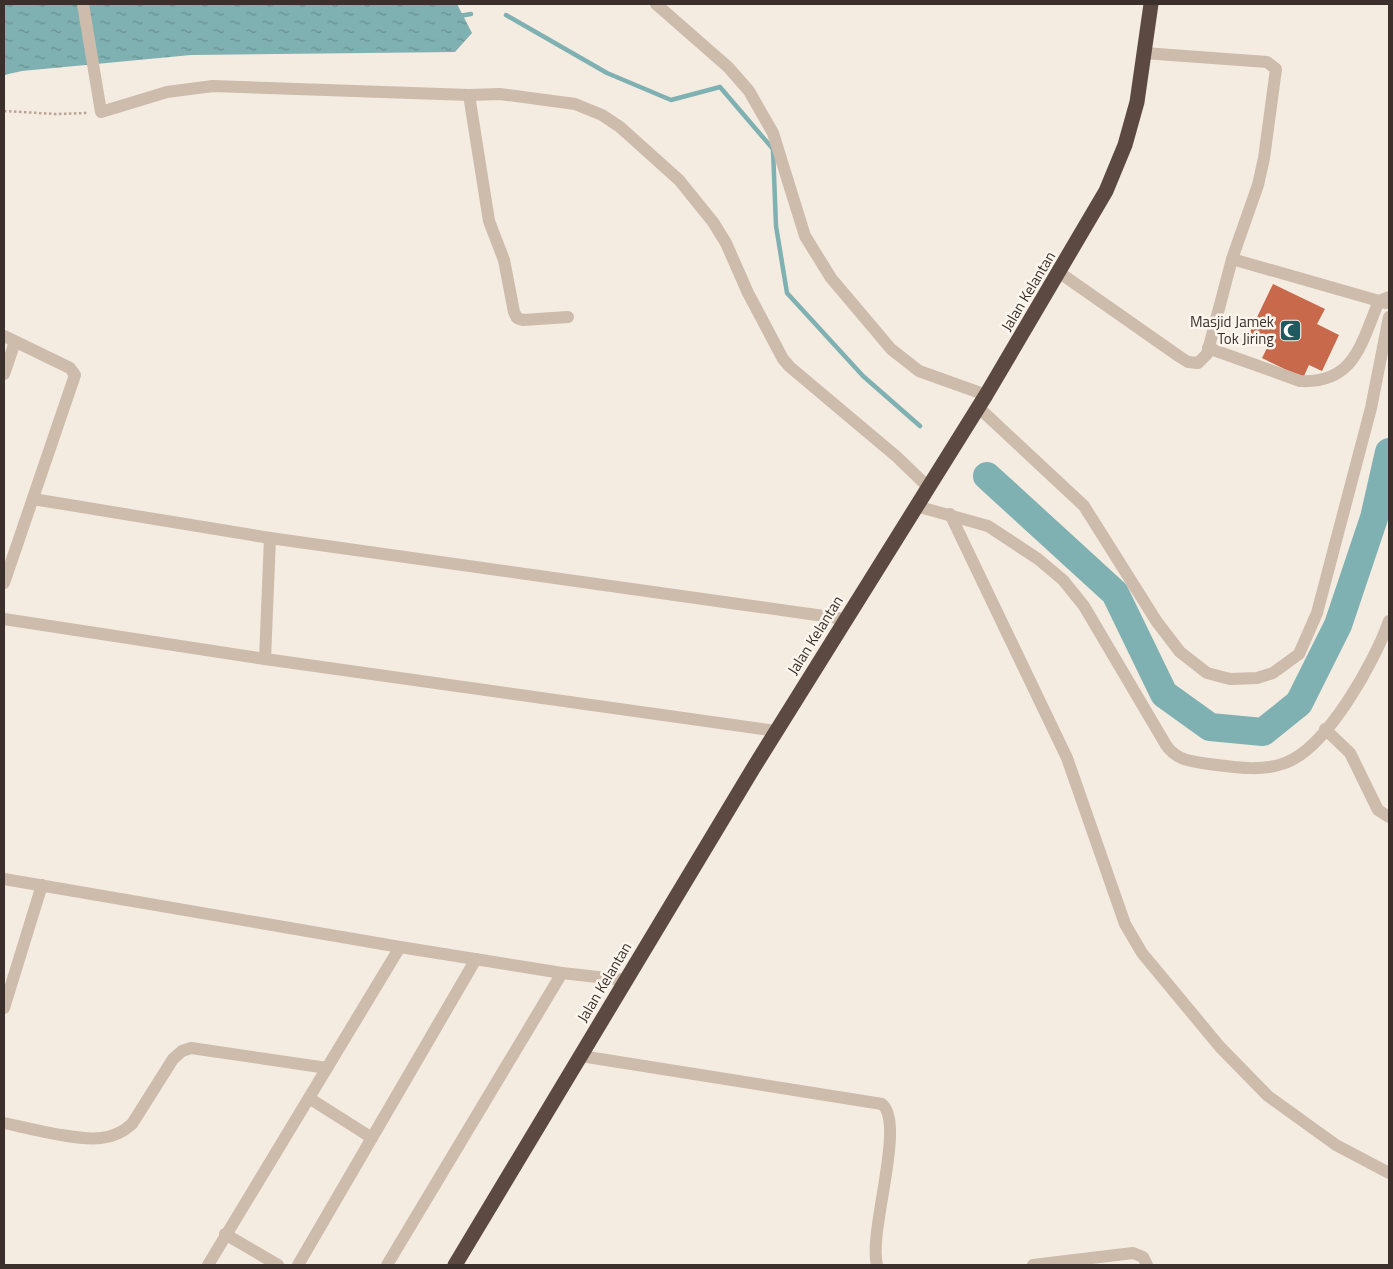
<svg xmlns="http://www.w3.org/2000/svg" width="1393" height="1269" font-family="'Titillium Web',sans-serif">
	<style>
		.water { fill: url(#water-ripples) }
		.lines { fill: none; stroke-linecap: round; stroke-linejoin: round }
		.stream { stroke: #7fb0b2; stroke-width: 4.5 }
		.river { stroke: #7fb0b2; stroke-width: 28 }
		.building { fill: #c8694b }
		.path { stroke: #b9a596; stroke-width: 2.5; stroke-dasharray: 2.5 2.5; stroke-linecap: butt }
		.minor { stroke: #cdbbac; stroke-width: 12 }
		.highway { stroke: #5c4a42; stroke-width: 15 }
		.labels { text-anchor: middle; dominant-baseline: central; stroke-width: 5; stroke-linejoin: round; paint-order: stroke }
		.street-label { font-size: 15px; fill: #3b302b; stroke: #fbf5ee }
		.poi-label { font-size: 15px; fill: #3b302b; stroke: #fbf5ee; text-anchor: end }
	</style>
	<defs>
		<pattern id="water-ripples" width="26" height="14" patternUnits="userSpaceOnUse" patternTransform="scale(1.25)"><rect width="26" height="14" fill="#7fb0b2"/><path d="M2 4q2-2 4 0t4 0M15 11q2-2 4 0t4 0" fill="none" stroke="#699091"/></pattern>
	</defs>
	<rect width="100%" height="100%" fill="#f4ebe1"/>
	<!-- water -->
	<polygon class="water" points="4,4 457,4 472,33 455,52 191,55 22,71 4,75"/>
	<g class="lines">
		<!-- stream -->
		<g class="stream">
			<polyline points="506,15 607,73 671,100 720,87 773,149 776,226 787,293 863,376 920,426"/>
			<polyline points="459,16 471,14"/>
		</g>
		<!-- river -->
		<polyline class="river" points="987,476 1115,593 1164,694 1210,727 1263,732 1299,703 1338,625 1374,518 1389,452"/>
	</g>
	<!-- building -->
	<polygon class="building" points="1273,284 1325,309 1317,324 1339,335 1322,371 1309,365 1303,378 1262,358 1268,346 1248,336"/>
	<g class="lines">
		<!-- path -->
		<polyline class="path" points="4,111 56,114 87,113"/>
		<!-- minor -->
		<g class="minor">
			<polyline points="83,4 101,112 167,92 213,86 469,95 500,94 575,104 602,115 620,127 679,180 713,222 726,243 748,293 783,359 790,367 897,457 928,487"/>
			<polyline points="656,4 728,67 749,91 773,133 805,236 831,278 891,349 919,371 986,395"/>
			<polyline points="469,95 489,221 504,260 514,312 517,318 523,320 568,317"/>
			<polyline points="1232,259 1386,303"/>
			<polyline points="1060,273 1180,357 1188,362 1198,363 1207,354 1232,259 1258,185 1264,158 1276,69 1267,62 1144,53"/>
			<polyline points="4,336 70,368 75,375 4,583"/>
			<path d="M1208 348 1300 381C1355 384 1361 343 1379 301L1389 297"/>
			<polyline points="4,374 15,342"/>
			<polyline points="978,407 1084,506 1157,622 1180,652 1207,673 1230,679 1257,678 1273,673 1299,654 1317,613 1371,408 1389,317"/>
			<polyline points="33,499 270,538 845,619"/>
			<path d="M916 506 988 526 1038 559 1063 580 1084 606 1166 745C1178 763 1198 762 1217 765 1239 768 1264 771 1285 763 1327 748 1375 661 1389 621"/>
			<polyline points="950,514 1067,758 1125,924 1142,953 1220,1047 1268,1096 1336,1145 1389,1173"/>
			<polyline points="4,619 265,659 776,731"/>
			<polyline points="265,659 270,538"/>
			<polyline points="1325,729 1350,753 1378,810 1389,817"/>
			<polyline points="4,879 400,947 562,973 625,980"/>
			<polyline points="4,1008 42,885"/>
			<path d="M581 1056 882 1104C906 1124 868 1232 877 1265"/>
			<polyline points="309,1098 372,1138"/>
			<path d="M4 1123C28 1128 78 1141 101 1138 113 1137 123 1132 132 1124L173 1059 182 1051 191 1048 327 1068"/>
			<polyline points="225,1234 278,1265"/>
			<polyline points="208,1265 400,947"/>
			<polyline points="298,1265 476,959"/>
			<polyline points="387,1265 562,973"/>
			<polyline points="1033,1265 1133,1253 1143,1257 1147,1265"/>
		</g>
		<!-- highway -->
		<polyline class="highway" points="455,1265 754,767 986,395 1106,191 1125,145 1137,102 1151,4"/>
	</g>
	<!-- icons -->
	<defs>
		<symbol id="mosque-square" viewBox="-11 -11 22 22"><rect x="-9" y="-9" width="18" height="18" rx="4" fill="#1f5a5e" stroke="#fbf5ee"/><path d="M3.5-4.9A6 6 0 1 0 3.5 4.9A5 5 0 1 1 3.5-4.9Z" fill="#fff"/></symbol>
	</defs>
	<g fill-rule="evenodd">
		<use href="#mosque-square" x="1278" y="318" width="25" height="25"/>
	</g>
	<g class="labels">
		<!-- street labels -->
		<g class="street-label">
			<text transform="translate(1028 291) rotate(-59)">Jalan Kelantan</text>
			<text transform="translate(815 635) rotate(-58)">Jalan Kelantan</text>
			<text transform="translate(604 982) rotate(-59)">Jalan Kelantan</text>
		</g>
		<!-- poi labels -->
		<g class="poi-label">
			<text x="1274" y="321">Masjid Jamek<tspan x="1274" dy="17">Tok Jiring</tspan></text>
		</g>
	</g>
	<!-- border -->
	<rect width="1393" height="1269" fill="none" stroke="#3b302b" stroke-width="10"/>
</svg>
